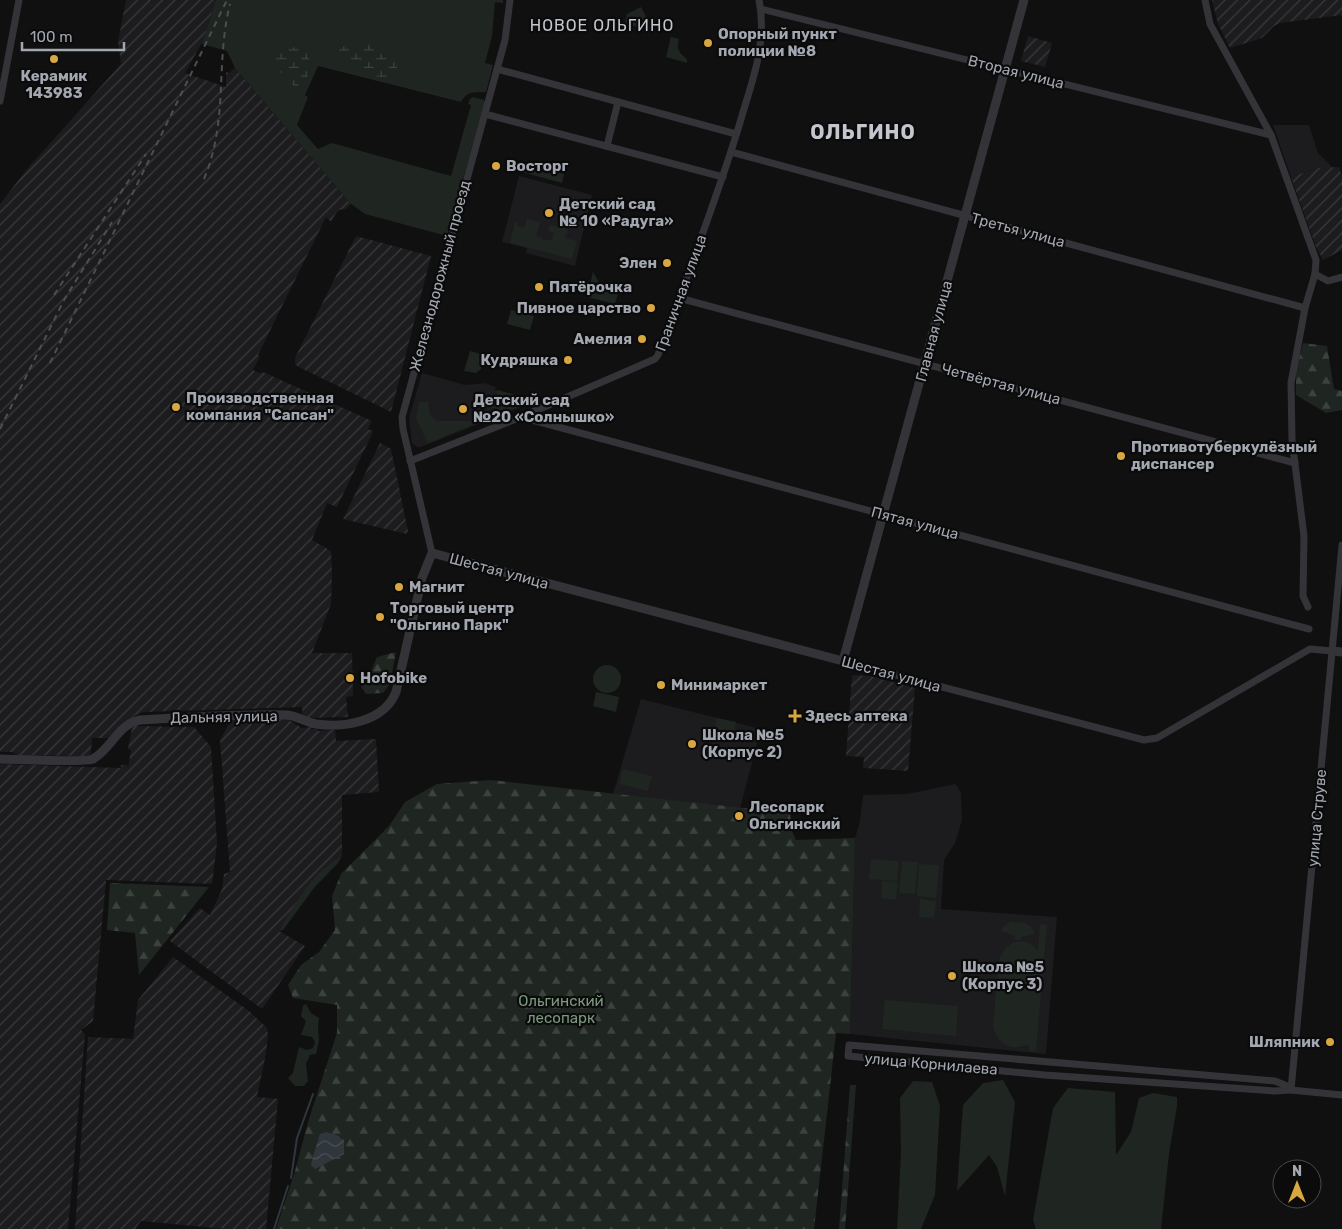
<svg xmlns="http://www.w3.org/2000/svg" width="1342" height="1229" font-family="Rubik,sans-serif">
	<style>
		.built { fill: #1c1c1e }
		.industrial { fill: url(#industrial-furrows) }
		.green { fill: #1f2520 }
		.forest { fill: url(#forest-firs) }
		.wetland { fill: url(#wetland-marsh) }
		.water { fill: url(#water-waves) }
		.lines { fill: none; stroke-linecap: round; stroke-linejoin: round }
		.stream { stroke: #2f363c; stroke-width: 2 }
		.minor { stroke: #343438; stroke-width: 7 }
		.tertiary { stroke: #343438; stroke-width: 9 }
		.rail { stroke: #4d4e52; stroke-width: 2; stroke-dasharray: 6 5; stroke-linecap: butt }
		.poi-dot { fill: #d9a740; stroke: #0b0b0c; stroke-width: 2 }
		.labels { text-anchor: middle; dominant-baseline: central; stroke-width: 4.5; stroke-linejoin: round; paint-order: stroke }
		.poi-label { font-size: 15px; font-weight: bold; fill: #a3a7b0; stroke: #0b0b0c; text-anchor: start }
		.street-label { font-size: 15px; fill: #a3a7b0; stroke: #0b0b0c }
		.park-label { font-size: 15px; fill: #7c997e; stroke: #0b0b0c }
		.neighbourhood-label { font-size: 16px; letter-spacing: 1px; fill: #c3c6cd; stroke: #0b0b0c }
		.district-label { font-size: 20px; font-weight: bold; letter-spacing: 1px; fill: #c3c6cd; stroke: #0b0b0c }
	</style>
	<defs>
		<pattern id="industrial-furrows" width="10" height="10" patternUnits="userSpaceOnUse" patternTransform="scale(1.25)"><rect width="10" height="10" fill="#1c1c1e"/><path d="M-1 1l2-2M0 10L10 0M9 11l2-2" fill="none" stroke="#3a3a3c"/></pattern>
		<pattern id="forest-firs" width="22" height="20" patternUnits="userSpaceOnUse" patternTransform="scale(1.25)"><rect width="22" height="20" fill="#1f2520"/><path d="M5 1l3.5 6h-7zM16 11l3.5 6h-7z" fill="#3c423e"/></pattern>
		<pattern id="wetland-marsh" width="20" height="14" patternUnits="userSpaceOnUse" patternTransform="scale(1.25)"><rect width="20" height="14" fill="#1f2520"/><path d="M1 5h8M5 5V1M11 12h8M15 12V8" fill="none" stroke="#3c423e"/></pattern>
		<pattern id="water-waves" width="16" height="10" patternUnits="userSpaceOnUse" patternTransform="scale(1.25)"><rect width="16" height="10" fill="#2f363c"/><path d="M0 5q4-4 8 0t8 0" fill="none" stroke="#4a5056"/></pattern>
	</defs>
	<rect width="100%" height="100%" fill="#101011"/>
	<!-- built -->
	<g class="built">
		<polygon points="1273,125 1309,125 1318,153 1333,168 1318,168 1291,177"/>
		<polygon points="519,176 592,195 575,266 526,253 527,248 502,242"/>
		<polygon points="422,373 465,385 485,383 496,387 495,390 524,397 524,406 421,447 417,447 412,443 409,418"/>
		<polygon points="641,699 761,729 740,808 613,794"/>
		<polygon points="956,784 961,793 962,820 955,843 944,860 941,909 1057,917 1046,1054 850,1034 855,838 860,821 863,795 907,794"/>
	</g>
	<!-- industrial -->
	<g class="industrial">
		<polygon points="126,0 216,0 203,41 185,73 226,87 226,72 229,73 235,68 351,204 346,209 339,210 336,213 331,222 326,217 258,355 260,356 253,370 259,373 263,372 372,421 368,429 373,431 372,434 337,507 327,503 312,540 331,551 332,574 331,604 312,653 352,653 353,696 346,697 348,717 303,718 302,707 143,712 134,716 129,721 126,721 109,738 92,738 91,752 90,755 85,756 18,755 12,752 0,752 0,204 28,168 121,64 118,42"/>
		<polygon points="1212,0 1342,0 1342,15 1280,23 1274,26 1262,38 1230,48 1218,24"/>
		<polygon points="1028,36 1052,43 1045,67 1021,61"/>
		<polygon points="1339,167 1342,177 1342,250 1323,260 1316,247 1291,177 1318,168"/>
		<polygon points="356,236 431,256 391,412 297,366 295,363 295,358"/>
		<polygon points="380,443 391,449 408,531 407,534 343,519"/>
		<polygon points="852,675 871,676 915,688 908,771 863,768 864,757 846,756"/>
		<polygon points="287,719 302,728 311,727 311,729 318,729 318,731 335,730 336,741 376,739 379,792 342,795 342,856 325,867 279,931 305,946 262,1009 170,941 200,908 210,915 222,889 224,874 230,872 220,740 231,720"/>
		<polygon points="134,726 194,727 211,747 217,843 212,884 106,880 93,1021 81,1030 85,1035 68,1229 0,1229 0,764 121,768 121,765 127,765 128,768 131,750 128,749 132,728"/>
		<polygon points="173,957 249,1011 267,1028 268,1036 266,1053 257,1097 278,1099 266,1229 226,1229 141,1221 135,1229 75,1229 88,1037 133,1039 138,1000"/>
	</g>
	<!-- green -->
	<g class="green">
		<path d="M216 0H503V3L495 2 492 36 485 63 493 65 486 92C474 93 468 90 461 102L318 66 305 95 308 97 297 125 318 149 332 143 451 176 471 105 468 104 470 99 473 97 484 100 485 102 447 236 365 214 351 204 235 68 227 51 202 44Z"/>
		<polygon points="641,7 655,33 625,23 627,14"/>
		<path d="M671 37 679 39C676 49 679 53 687 59V63L666 57Z"/>
		<polygon points="520,162 564,174 562,183 518,171"/>
		<polygon points="527,219 540,222 536,236 542,238 542,240 552,240 554,233 548,231 550,225 568,229 565,238 577,241 572,259 510,243 515,222 518,223 517,226 524,228"/>
		<polygon points="593,272 600,284 599,288 601,291 605,291 608,287 619,290 615,304 587,297"/>
		<polygon points="511,310 534,316 530,330 507,324"/>
		<polygon points="470,351 485,355 481,369 476,373 464,371"/>
		<polygon points="497,390 523,397 516,398 516,403 523,405 490,418 490,414 497,414 497,408 490,408 490,398 497,398"/>
		<polygon points="419,402 428,402 430,415 436,421 480,421 480,422 428,443 416,419"/>
		<circle cx="607" cy="679" r="14"/>
		<polygon points="596,692 619,697 616,712 593,706"/>
		<polygon points="717,718 736,722 733,735 714,730"/>
		<polygon points="623,769 652,776 648,791 619,784"/>
		<path d="M342 856 338 863 314 888 283 930 279 931C297 902 311 873 342 856Z"/>
		<polygon points="871,859 899,861 897,881 869,879"/>
		<polygon points="902,861 918,862 915,894 899,893"/>
		<polygon points="919,864 939,865 936,898 917,896"/>
		<polygon points="882,881 898,882 896,900 881,898"/>
		<polygon points="920,899 936,901 934,918 919,917"/>
		<path d="M1010 922C1022 922 1031 922 1035 934L1021 937V940L1015 939V936L1001 931 1004 926Z"/>
		<path d="M1040 924 1047 925 1036 1051H1029V1044C1011 1052 998 1045 993 1026L999 959C1008 939 1023 936 1038 950Z"/>
		<polygon points="885,1000 958,1006 956,1036 882,1029"/>
		<polygon points="306,1004 311,1013 319,1018 318,1028 319,1040 316,1054 310,1055 306,1064 308,1081 304,1086 295,1086 288,1078 293,1073 299,1047 307,1050 313,1048 315,1042 312,1037 301,1035 306,1021 301,1016 303,1006"/>
		<polygon points="1003,1080 1015,1102 1005,1196 997,1167 989,1155 957,1191 963,1105 983,1083"/>
		<polygon points="913,1081 932,1082 940,1106 935,1195 921,1229 897,1229 901,1153 900,1098"/>
		<polygon points="1068,1088 1115,1092 1116,1155 1131,1132 1139,1098 1153,1093 1177,1097 1177,1106 1169,1154 1161,1229 1036,1229 1033,1220 1053,1108"/>
	</g>
	<!-- forest -->
	<g class="forest">
		<polygon points="1303,343 1327,346 1334,389 1342,391 1342,410 1326,413 1296,395 1296,371"/>
		<polygon points="396,652 390,684 383,693 366,694 361,687 367,681 377,657"/>
		<polygon points="491,780 790,813 792,831 796,840 855,838 850,1034 836,1033 814,1229 276,1229 295,1171 308,1122 337,1033 337,1005 293,998 288,985 301,965 319,952 335,930 332,896 341,874 389,826 405,802 437,784"/>
		<polygon points="110,883 209,887 139,975 135,933 107,930"/>
		<polygon points="850,1085 856,1085 845,1229 839,1229"/>
	</g>
	<!-- wetland -->
	<g class="wetland">
		<path d="M277 44H284L307 52C313 69 309 74 301 89 290 88 293 80 286 75 283 73 278 72 274 69 271 61 273 52 277 44Z"/>
		<polygon points="358,44 371,45 380,53 397,63 397,78 394,80 366,74 355,70 338,52 341,47"/>
	</g>
	<!-- water -->
	<path class="water" d="M326 1132 339 1136 341 1139H344V1154L315 1169 311 1165C313 1154 317 1145 320 1134Z"/>
	<g class="lines">
		<!-- stream -->
		<g class="stream">
			<polyline points="291,1178 297,1138 313,1094"/>
			<polyline points="274,1229 288,1186"/>
		</g>
		<!-- minor -->
		<g class="minor">
			<polyline points="1205,0 1210,24 1271,135 1316,260 1315,274 1305,308 1291,383 1292,440 1304,536 1303,596 1308,607"/>
			<polyline points="761,9 1271,135"/>
			<polyline points="497,69 736,134"/>
			<polyline points="0,101 19,0"/>
			<polyline points="485,114 723,177"/>
			<polyline points="607,146 618,102"/>
			<polyline points="731,152 1305,308"/>
			<polyline points="1315,274 1328,281 1342,277"/>
			<polyline points="679,298 1295,463"/>
			<polyline points="521,417 1309,629"/>
			<path d="M410 461 521 417 655 359 658 355C686 279 715 204 739 126 751 83 768 45 759 0"/>
			<polyline points="1342,545 1291,1090 1342,1095"/>
			<polyline points="432,553 403,429 402,417 505,40 510,0"/>
			<polyline points="843,661 1144,740 1157,738 1310,649 1332,651"/>
			<polygon points="849,1045 1275,1081 1285,1085 1291,1090 1274,1091 1045,1075 848,1056"/>
		</g>
		<!-- tertiary -->
		<g class="tertiary">
			<polyline points="1332,651 1342,652"/>
			<path d="M0 759C14 759 86 763 93 759 112 748 118 724 140 720 189 717 238 714 287 715 297 716 306 722 316 724 344 728 384 722 396 692L422 578 432 553 843 661 1024 0"/>
		</g>
		<!-- rail -->
		<g class="rail">
			<path d="M204 179C229 119 215 64 230 4"/>
			<polyline points="54,295 146,154"/>
			<polyline points="50,363 227,0"/>
			<polyline points="0,429 64,300 112,222"/>
		</g>
	</g>
	<!-- markers -->
	<g class="poi-dot">
		<circle cx="708" cy="43" r="5"/>
		<circle cx="54" cy="59" r="5"/>
		<circle cx="496" cy="166" r="5"/>
		<circle cx="549" cy="213" r="5"/>
		<circle cx="667" cy="263" r="5"/>
		<circle cx="539" cy="287" r="5"/>
		<circle cx="651" cy="308" r="5"/>
		<circle cx="642" cy="339" r="5"/>
		<circle cx="568" cy="360" r="5"/>
		<circle cx="176" cy="407" r="5"/>
		<circle cx="463" cy="409" r="5"/>
		<circle cx="1121" cy="456" r="5"/>
		<circle cx="399" cy="587" r="5"/>
		<circle cx="380" cy="617" r="5"/>
		<circle cx="350" cy="678" r="5"/>
		<circle cx="661" cy="685" r="5"/>
		<path d="M792.5 708.5h5v5h5v5h-5v5h-5v-5h-5v-5h5z"/>
		<circle cx="692" cy="744" r="5"/>
		<circle cx="739" cy="816" r="5"/>
		<circle cx="952" cy="976" r="5"/>
		<circle cx="1330" cy="1042" r="5"/>
	</g>
	<g class="labels">
		<!-- poi labels -->
		<g class="poi-label">
			<text x="718" y="34">Опорный пункт<tspan x="718" dy="17">полиции №8</tspan></text>
			<text x="54" y="76" text-anchor="middle">Керамик<tspan x="54" dy="17">143983</tspan></text>
			<text x="506" y="166">Восторг</text>
			<text x="559" y="204">Детский сад<tspan x="559" dy="17">№ 10 «Радуга»</tspan></text>
			<text x="657" y="263" text-anchor="end">Элен</text>
			<text x="549" y="287">Пятёрочка</text>
			<text x="641" y="308" text-anchor="end">Пивное царство</text>
			<text x="632" y="339" text-anchor="end">Амелия</text>
			<text x="558" y="360" text-anchor="end">Кудряшка</text>
			<text x="186" y="398">Производственная<tspan x="186" dy="17">компания "Сапсан"</tspan></text>
			<text x="473" y="400">Детский сад<tspan x="473" dy="17">№20 «Солнышко»</tspan></text>
			<text x="1131" y="447">Противотуберкулёзный<tspan x="1131" dy="17">диспансер</tspan></text>
			<text x="409" y="587">Магнит</text>
			<text x="390" y="608">Торговый центр<tspan x="390" dy="17">"Ольгино Парк"</tspan></text>
			<text x="360" y="678">Hofobike</text>
			<text x="671" y="685">Минимаркет</text>
			<text x="805" y="716">Здесь аптека</text>
			<text x="702" y="735">Школа №5<tspan x="702" dy="17">(Корпус 2)</tspan></text>
			<text x="749" y="807">Лесопарк<tspan x="749" dy="17">Ольгинский</tspan></text>
			<text x="962" y="967">Школа №5<tspan x="962" dy="17">(Корпус 3)</tspan></text>
			<text x="1320" y="1042" text-anchor="end">Шляпник</text>
		</g>
		<!-- street labels -->
		<g class="street-label">
			<text transform="translate(1016 72) rotate(14)">Вторая улица</text>
			<text transform="translate(1018 230) rotate(15)">Третья улица</text>
			<text transform="translate(440 276) rotate(-75)">Железнодорожный проезд</text>
			<text transform="translate(681 293) rotate(-70)">Граничная улица</text>
			<text transform="translate(934 331) rotate(-75)">Главная улица</text>
			<text transform="translate(1001 384) rotate(15)">Четвёртая улица</text>
			<text transform="translate(915 523) rotate(15)">Пятая улица</text>
			<text transform="translate(499 571) rotate(15)">Шестая улица</text>
			<text transform="translate(891 674) rotate(15)">Шестая улица</text>
			<text transform="translate(224 717) rotate(-1)">Дальняя улица</text>
			<text transform="translate(1317 818) rotate(-85)">улица Струве</text>
			<text transform="translate(931 1064) rotate(5)">улица Корнилаева</text>
		</g>
		<!-- park labels -->
		<g class="park-label">
			<text x="561" y="1001">Ольгинский<tspan x="561" dy="17">лесопарк</tspan></text>
		</g>
		<!-- neighbourhood labels -->
		<g class="neighbourhood-label">
			<text x="602" y="25">НОВОЕ ОЛЬГИНО</text>
		</g>
		<!-- district labels -->
		<g class="district-label">
			<text x="863" y="132">ОЛЬГИНО</text>
		</g>
	</g>
	<!-- north arrow -->
	<g transform="translate(1297 1184)"><circle r="24" fill="#0b0b0c" stroke="#48494e"/>
	<path d="M0-4L9 19L0 12L-9 19Z" fill="#d9a740"/>
	<text y="-8" font-size="14" font-weight="bold" text-anchor="middle" fill="#a3a7b0">N</text>
	</g>
	<!-- scale -->
	<path d="M22 42v8h102v-8" fill="none" stroke="#a3a7b0" stroke-width="2.5"/>
	<text x="30" y="42" font-size="15" fill="#a3a7b0" stroke="#0b0b0c" stroke-width="4" paint-order="stroke">100 m</text>
</svg>
